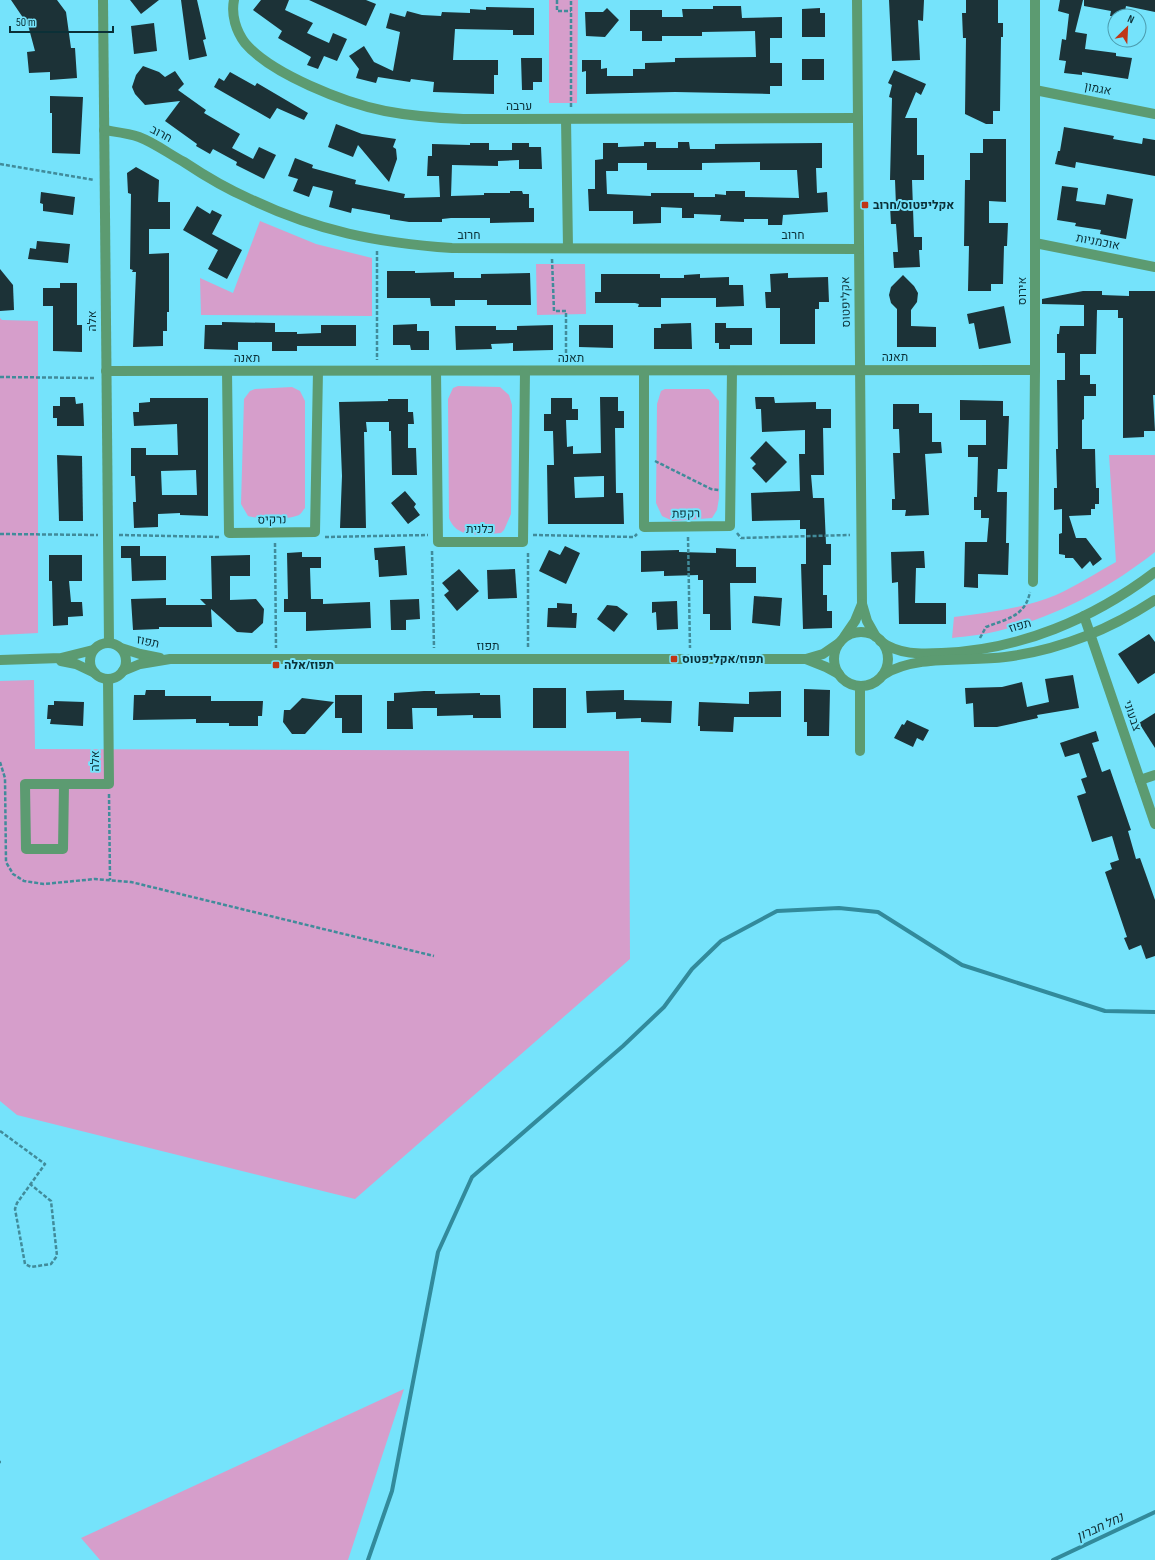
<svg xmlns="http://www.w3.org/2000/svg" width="1155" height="1560" font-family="'Sofia Sans Condensed',Heebo,sans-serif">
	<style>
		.green { fill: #d69ecb }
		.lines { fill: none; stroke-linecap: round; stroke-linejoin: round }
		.stream { stroke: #328a9b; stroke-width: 4 }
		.building { fill: #1c3237; fill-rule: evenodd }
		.path { stroke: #418b9a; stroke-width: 2.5; stroke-dasharray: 4 2; stroke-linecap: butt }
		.minor { stroke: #5c9b71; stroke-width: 10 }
		.poi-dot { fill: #c03616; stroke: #75e3fb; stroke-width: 1.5 }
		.labels { text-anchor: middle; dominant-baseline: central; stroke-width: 4; stroke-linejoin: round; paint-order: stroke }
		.street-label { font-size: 12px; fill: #0b3037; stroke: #75e3fb }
		.poi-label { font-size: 12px; font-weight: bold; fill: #0b3037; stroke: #75e3fb; text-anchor: start }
		.water-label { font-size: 13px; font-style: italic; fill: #132e34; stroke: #75e3fb }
	</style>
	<rect width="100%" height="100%" fill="#75e3fb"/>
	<!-- green -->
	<g class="green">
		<polygon points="549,0 578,0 577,103 549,103"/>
		<polygon points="260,221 316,244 372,258 372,316 201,315 200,278 233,293"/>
		<polygon points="536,264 585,264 586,314 537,315"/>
		<polygon points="0,318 2,320 38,321 38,633 0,635"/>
		<path d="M458 386 500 387 509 395 512 405 511 514 504 530 501 533C482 534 457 540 449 518L448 399 453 388Z"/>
		<path d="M292 387 300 391 305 401V508C303 510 301 514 299 515 289 520 258 519 248 516L241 504 244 399 250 391 255 389Z"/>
		<polygon points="665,389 709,389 719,401 719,498 717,510 712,518 673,521 662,516 656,503 657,404 661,391"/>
		<path d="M1109 455H1155V552C1108 589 1056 617 998 631 983 635 967 636 952 638L954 617C988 613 1024 608 1056 595 1076 586 1096 573 1116 562Z"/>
		<polygon points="34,680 35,749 629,751 630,959 355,1199 17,1115 0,1101 0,681"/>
		<polygon points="404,1389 348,1560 100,1560 81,1538"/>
	</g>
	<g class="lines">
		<!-- stream -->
		<g class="stream">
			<polyline points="368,1560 392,1491 438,1252 472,1177 623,1046 664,1007 692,969 721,941 777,911 839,908 878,912 962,965 1105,1011 1155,1012"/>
			<polyline points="1053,1560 1155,1512"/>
		</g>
	</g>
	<!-- building -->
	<g class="building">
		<polygon points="11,0 57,0 66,12 71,48 75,48 77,78 50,80 50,72 29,73 27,52 35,51 28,25"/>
		<polygon points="130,0 159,0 141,14"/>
		<polygon points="181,0 197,0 206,39 203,40 207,56 189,60"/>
		<polygon points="261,0 289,0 285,10 313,23 307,33 329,43 333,33 347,39 337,61 324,56 318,69 307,65 311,57 278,38 282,31 253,10"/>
		<polygon points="309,0 366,0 376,4 366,26"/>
		<polygon points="889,0 924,0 923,21 918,20 920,60 892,61"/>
		<polygon points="966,0 998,0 998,23 1003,23 1003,37 1001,37 1000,111 993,111 993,124 986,124 965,114 966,38 963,38 962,13 966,13"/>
		<polygon points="1060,0 1083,0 1075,32 1087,34 1085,49 1116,53 1116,56 1132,58 1128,79 1082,72 1082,75 1064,73 1066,61 1059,60 1062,39 1066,40 1069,14 1058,11"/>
		<polygon points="1084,0 1155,0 1155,12 1126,6 1124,16 1110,16 1111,11 1084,6"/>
		<polygon points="713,6 741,6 742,18 782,17 782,38 770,38 770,63 782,63 782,86 770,86 770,94 675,92 586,94 586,71 582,72 582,60 601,60 601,69 607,68 607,76 633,76 633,69 645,69 645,63 675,62 675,58 756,57 755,31 702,32 702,36 662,36 662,41 642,41 642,31 630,31 630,10 662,10 662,17 683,17 682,9 713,9"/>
		<polygon points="486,7 534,8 534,35 513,35 513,30 455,29 453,60 498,60 498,75 494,75 494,94 433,92 434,82 411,79 410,82 378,77 376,83 356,78 359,69 349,56 364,46 374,62 393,71 400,32 386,28 390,13 405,17 407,11 422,15 441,16 442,12 470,13 470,9 486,10"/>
		<polygon points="607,8 619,20 605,37 586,36 585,12 603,12"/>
		<polygon points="820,8 820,13 825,13 825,37 802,37 802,9"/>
		<polygon points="154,23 157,51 134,54 131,26"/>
		<polygon points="521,58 542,58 542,82 533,82 533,90 522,90"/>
		<rect x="802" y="59" width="22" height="21"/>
		<polygon points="143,66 159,72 165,77 175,71 184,84 178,90 206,110 204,113 240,134 232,148 253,159 259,147 276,155 264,179 236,165 237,162 213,149 210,154 196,146 197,144 165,121 180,101 145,105 135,94 132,87 136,75"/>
		<polygon points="894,70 926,84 921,95 916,92 905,118 917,118 917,155 924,155 924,180 912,180 914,237 922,237 922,250 919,250 920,267 894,268 893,252 898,252 896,224 891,224 890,206 896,206 895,180 890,180 892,98 889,97 892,85 888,83"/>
		<polygon points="230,72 255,86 257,83 308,113 304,120 277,108 270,119 214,87 219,78 224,81"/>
		<polygon points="50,96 83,97 80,154 52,153 52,113 50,113"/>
		<polygon points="336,124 362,134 396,139 393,147 396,149 397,159 389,182 358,145 353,157 328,147"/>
		<polygon points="1064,127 1114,136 1113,139 1142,144 1143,138 1155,140 1155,176 1076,162 1075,168 1055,164 1058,151 1060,151"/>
		<polygon points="983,139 1006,139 1006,202 989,201 989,223 1008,223 1007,246 1004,246 1003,284 991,284 991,291 968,291 969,246 964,246 965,180 970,180 970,153 983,153"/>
		<path d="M644 142H656V148H678V142H689L690 149H715V144L822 143V168H816L817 193 827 192 828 212 783 215 782 225H768V219H744V222L720 221 721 215 694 214V218H682V208L661 207V223L633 224V211H589L588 189H595V160L603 159V143H618V147L644 146ZM760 162V170H797L799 198 745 197V191H726V195L715 194V197H694V193H651V196L607 194 606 171H618V163H647V170H702V163Z"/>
		<polygon points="470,143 489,143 489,150 512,150 512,143 529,143 529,147 541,147 542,169 519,169 519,160 498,161 498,166 452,165 451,196 484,195 484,193 510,193 510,191 522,191 523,194 529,194 529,208 534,208 534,222 490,223 490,218 451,218 442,219 442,222 409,222 390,219 390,215 352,208 351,213 329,207 333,191 313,186 309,197 293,191 298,179 288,176 295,158 313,165 312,168 356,180 355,184 405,194 404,198 440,197 439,176 427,176 428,156 432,156 432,144 470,145"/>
		<polygon points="136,167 159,180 158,202 170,202 170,229 149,229 149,254 169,253 169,312 167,312 167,331 163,331 163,346 133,347 136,272 132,272 133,270 130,269 131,194 128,193 127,173"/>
		<polygon points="1062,186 1078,188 1076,201 1105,205 1107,194 1133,199 1126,239 1100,234 1101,230 1075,226 1076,223 1057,220"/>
		<polygon points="41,192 75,197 73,215 43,211 43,204 40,203"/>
		<polygon points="197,206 210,214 212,210 222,215 212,234 242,250 227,279 208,269 218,250 183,230"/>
		<polygon points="37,241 70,244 68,263 28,259 30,248 36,249"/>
		<polygon points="0,269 13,285 14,310 0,311"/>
		<polygon points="387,271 415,271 415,273 454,272 454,278 481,278 481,274 530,273 531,305 487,305 487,300 455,300 455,306 431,306 430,298 387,298"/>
		<polygon points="788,273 788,278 828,277 829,302 819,302 819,309 815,309 815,344 780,344 780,308 766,308 765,292 771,292 770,274"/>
		<polygon points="601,274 660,274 660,278 684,278 684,275 700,274 700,278 729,277 729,285 743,285 744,306 716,307 716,298 661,298 661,307 638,307 639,304 635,303 595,303 595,292 601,292"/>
		<polygon points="903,275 914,286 918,293 917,302 911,310 911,326 936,327 936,347 897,347 897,309 891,303 889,295 891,287"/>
		<polygon points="60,283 77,283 77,325 82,325 82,352 53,351 53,306 43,306 43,288 60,288"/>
		<polygon points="1083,291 1102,291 1102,295 1129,296 1129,291 1155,291 1155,395 1153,395 1155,431 1144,431 1144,437 1123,438 1123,318 1118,318 1118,310 1097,310 1096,354 1080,354 1080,375 1090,375 1090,384 1096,384 1096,396 1084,396 1084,419 1082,420 1082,449 1095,449 1096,488 1099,488 1099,504 1095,504 1095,509 1091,509 1091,515 1069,516 1076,538 1086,538 1102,559 1093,566 1090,561 1082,569 1073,558 1065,558 1065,555 1059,554 1059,534 1062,533 1062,509 1054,510 1054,488 1057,488 1056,449 1058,449 1057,380 1065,380 1065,353 1057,353 1057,334 1059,334 1060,326 1084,326 1084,305 1042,304 1042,299"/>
		<polygon points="1004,306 1011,343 979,349 974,323 969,324 967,314"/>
		<polygon points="222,322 275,323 275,332 297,332 297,334 321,333 321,325 356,325 356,346 297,346 297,351 272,351 272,342 238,342 238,350 204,349 205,325 222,325"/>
		<polygon points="691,323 692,349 654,349 654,328 661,328 661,324"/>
		<polygon points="715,323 726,323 726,328 752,328 752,345 730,345 730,349 719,349 719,343 715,343"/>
		<polygon points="417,324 417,331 429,331 429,350 411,350 410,345 393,345 393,325"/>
		<polygon points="553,325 553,350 513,351 513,343 491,344 492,349 456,350 455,326 496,326 496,330 517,330 517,326"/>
		<polygon points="579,325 613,325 613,348 579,347"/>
		<polygon points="60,397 75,397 76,404 83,403 84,426 57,426 57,418 53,418 53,406 60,406"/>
		<path d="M600 397H618V411H624V428H615L616 493H623L624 524H548L547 465H554L553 431H544V414H551V398H572V409H578V420H566L567 447 573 446V454L601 453ZM604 476V497L575 498 574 477Z"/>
		<polygon points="755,397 774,397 775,403 816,402 816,409 831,409 831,428 823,428 824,475 811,475 813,498 824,498 826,544 831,544 831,565 823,565 823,595 827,595 827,611 832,611 832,628 803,629 801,564 806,564 806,529 800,529 800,520 752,521 751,493 800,491 799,454 805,454 805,430 762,432 761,409 756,409"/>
		<path d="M150 398H208V516L180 515V513L158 514V527L134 528 133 502H136L135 476H131V448H146V455H178L177 424 134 426 133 412H139V403L150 402ZM196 470 197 495H162L161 471Z"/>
		<polygon points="388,399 408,399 408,412 413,412 414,424 408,424 408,448 416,448 417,475 392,475 391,431 389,431 389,422 366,422 367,432 364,432 366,528 340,528 342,476 339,402 388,401"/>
		<polygon points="960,400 1003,401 1003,416 1009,416 1007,469 998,469 997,492 1007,492 1006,543 1009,543 1008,575 978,574 978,588 964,587 965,542 987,542 989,518 981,518 981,510 974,510 974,497 977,497 978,457 968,457 968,445 986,445 986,420 960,420"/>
		<polygon points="893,404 919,404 919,413 932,413 932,442 941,442 942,453 925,454 929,515 905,516 906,510 892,510 892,499 895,499 893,453 900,453 899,429 893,429"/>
		<polygon points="766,441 787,462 766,483 752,468 756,464 750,458"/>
		<polygon points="57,455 82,456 83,521 59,521"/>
		<polygon points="405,491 416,504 414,507 420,515 408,524 391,503"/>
		<polygon points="121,546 140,546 140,556 166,556 166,580 132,581 131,558 121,558"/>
		<polygon points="405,546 407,575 379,577 378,560 375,560 374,548"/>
		<polygon points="565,546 580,553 566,584 539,571 549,550 560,555"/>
		<polygon points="716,548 736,549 736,567 756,567 756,583 730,583 731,630 710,630 710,614 703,614 703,580 698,580 698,575 664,576 664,571 641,572 641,551 679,550 679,552 716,553"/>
		<polygon points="924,551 925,568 916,568 915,603 946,603 946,624 899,624 898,582 892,583 891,552"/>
		<polygon points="302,552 302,557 321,557 321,568 310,568 311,599 323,599 323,604 370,602 371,628 306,631 306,612 284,612 284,599 288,599 287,553"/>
		<polygon points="49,555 82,555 82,581 69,581 71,602 82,602 83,616 68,617 68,625 53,626 52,581 49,581"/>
		<polygon points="250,555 250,576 230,576 230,600 256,599 264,609 263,623 252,633 237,632 211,609 212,627 159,627 159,629 133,630 131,599 166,598 166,605 206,605 200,599 212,599 211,556"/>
		<polygon points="459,569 479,591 457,611 444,595 449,591 442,583"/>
		<polygon points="515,569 517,598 488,599 487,570"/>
		<polygon points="754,596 782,598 780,626 752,623"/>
		<polygon points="419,599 420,619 406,620 406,630 391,630 390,600"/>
		<polygon points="677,601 678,629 657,630 656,612 652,613 652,602"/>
		<polygon points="557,603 572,604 572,613 577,613 576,628 547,627 548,608 557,608"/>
		<polygon points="607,605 617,606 628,614 614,632 597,619"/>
		<polygon points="1149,634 1155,642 1155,673 1138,684 1118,654"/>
		<polygon points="1073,675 1079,708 1037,715 1038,718 997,727 974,727 973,703 966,704 965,688 1002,687 1022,682 1027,707 1049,702 1045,679"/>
		<rect x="533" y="688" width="33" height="40"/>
		<polygon points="804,689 830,690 829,736 807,736 807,722 804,722"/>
		<polygon points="146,690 165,690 165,696 211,696 211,701 263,701 262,716 258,716 258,726 229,726 229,723 196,723 196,719 133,720 134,695 145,695"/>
		<polygon points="624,690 624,700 672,701 671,723 641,722 641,718 616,719 616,712 587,713 586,691"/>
		<polygon points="424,691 435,691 435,694 480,693 480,695 500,695 501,718 473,718 473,715 437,716 437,708 412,708 413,729 387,729 387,701 394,701 394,693"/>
		<polygon points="781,691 781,717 734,717 733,732 700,731 700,726 698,726 699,702 749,704 749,692"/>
		<polygon points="335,695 362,695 362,733 342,733 342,718 335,718"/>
		<polygon points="302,698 334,702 305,734 292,734 283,722 284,710 290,710"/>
		<polygon points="54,701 84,702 83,726 50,724 51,719 47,719 48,705 54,705"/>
		<polygon points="1155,713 1155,748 1139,723"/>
		<polygon points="907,720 929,730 923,741 917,738 913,747 894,738 902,724 904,725"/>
		<polygon points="1096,731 1099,741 1092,743 1102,772 1110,769 1131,830 1128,831 1136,859 1140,858 1155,900 1155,956 1146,959 1141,945 1129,950 1124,938 1127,937 1105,872 1112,869 1110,863 1119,860 1112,836 1092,842 1077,796 1086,793 1081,779 1087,777 1079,753 1065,757 1060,743"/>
	</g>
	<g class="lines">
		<!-- path -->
		<g class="path">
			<polyline points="557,0 557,11 571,11"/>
			<polyline points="571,107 571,0"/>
			<polyline points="0,164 94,180"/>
			<polyline points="377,251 377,360"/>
			<polyline points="552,259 554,311 566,311 566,360"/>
			<polyline points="0,377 95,378"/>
			<polyline points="655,461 711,489 719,490"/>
			<polyline points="737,533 741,538 850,535"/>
			<polyline points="0,534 98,535"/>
			<polyline points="119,535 220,537"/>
			<polyline points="533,535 634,537 637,534"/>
			<polyline points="325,537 428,535"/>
			<polyline points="688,537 690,648"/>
			<polyline points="275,543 276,648"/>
			<polyline points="432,551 434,648"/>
			<path d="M980 638 986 627C1006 619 1025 617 1030 592"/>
			<polyline points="528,647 528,551"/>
			<polyline points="0,762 5,778 6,862 13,874 24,881 44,884 95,879 131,882 434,956"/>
			<polyline points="109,794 110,880"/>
			<polyline points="0,1131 45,1164 17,1203 15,1209 25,1264 31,1267 51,1264 57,1256 51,1201 30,1184"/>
			<polyline points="0,1462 1,1462"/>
		</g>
		<!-- minor -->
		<g class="minor">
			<polyline points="103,0 109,643"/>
			<path d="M234 0C231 15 236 31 245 43 271 74 345 103 385 111 411 116 437 118 463 119L858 118"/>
			<polyline points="857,0 862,604 867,621 876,637"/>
			<polyline points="1035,90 1155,114"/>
			<polyline points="566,119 568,248"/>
			<path d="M104 130C116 132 128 133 139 137 155 143 169 154 184 162 205 176 227 189 250 199 317 231 378 243 452 248L859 249"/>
			<polyline points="1035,243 1155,267"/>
			<polyline points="106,371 1035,370"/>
			<polyline points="227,371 229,533 315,532 318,371"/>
			<polyline points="436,371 438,542 523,542 525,371"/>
			<polyline points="644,371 644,527 730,526 732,371"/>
			<polyline points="1033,582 1035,370 1035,0"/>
			<polyline points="1084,616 1155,824"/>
			<circle cx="861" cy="659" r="27"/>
			<polyline points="844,637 855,621 862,604"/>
			<path d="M880 641C899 655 920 654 942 653 1020 650 1093 619 1155 572"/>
			<circle cx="108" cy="661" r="18"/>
			<polyline points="121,648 140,654 160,658"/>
			<polyline points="806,659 826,667 839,674"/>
			<polyline points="0,660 61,658 93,650"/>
			<polyline points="61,661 76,664 95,673"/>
			<polyline points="123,671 140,664 170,659 806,659 823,654 839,643"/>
			<path d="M883 675C915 654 968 662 1005 657 1060 650 1109 630 1155 600"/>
			<polyline points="860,751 860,686"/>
			<polyline points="1140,780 1155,775"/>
			<polyline points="64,784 63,849 26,849 25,784 109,784 108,679"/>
		</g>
	</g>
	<!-- markers -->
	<g class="poi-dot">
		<rect x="861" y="201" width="8" height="8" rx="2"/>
		<rect x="670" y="655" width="8" height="8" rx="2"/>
		<rect x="272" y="661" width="8" height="8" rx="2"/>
	</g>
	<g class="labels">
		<!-- street labels -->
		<g class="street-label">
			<text transform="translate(1098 89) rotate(11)">אגמון</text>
			<text x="519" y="106">ערבה</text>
			<text transform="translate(161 134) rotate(28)">חרוב</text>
			<text x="469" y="235">חרוב</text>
			<text x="793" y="235">חרוב</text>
			<text transform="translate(1098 242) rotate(11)">אוכמניות</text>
			<text transform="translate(1022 291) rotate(-90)">אירוס</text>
			<text transform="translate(846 302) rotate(-91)">אקליפטוס</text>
			<text transform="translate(92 321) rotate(-90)">אלה</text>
			<text x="895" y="357">תאנה</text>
			<text x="247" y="358">תאנה</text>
			<text x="571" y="358">תאנה</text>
			<text transform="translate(686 514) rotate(-1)">רקפת</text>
			<text transform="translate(272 520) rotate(-1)">נרקיס</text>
			<text x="480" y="529">כלנית</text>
			<text transform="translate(1020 626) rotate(-16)">תפוז</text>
			<text transform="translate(148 642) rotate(12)">תפוז</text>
			<text x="488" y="646">תפוז</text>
			<text transform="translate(1132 716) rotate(71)">צבעוני</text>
			<text transform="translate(95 761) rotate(-90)">אלה</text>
		</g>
		<!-- poi labels -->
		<g class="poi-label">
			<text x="873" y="205">אקליפטוס/חרוב</text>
			<text x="682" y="659">תפוז/אקליפטוס</text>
			<text x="284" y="665">תפוז/אלה</text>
		</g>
		<!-- water labels -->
		<g class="water-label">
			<text transform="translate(1100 1527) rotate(-25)">נחל חברון</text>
		</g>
	</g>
	<!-- north arrow -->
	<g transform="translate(1127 28) rotate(24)"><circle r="19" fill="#75e3fb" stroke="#4b9bad"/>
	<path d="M0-3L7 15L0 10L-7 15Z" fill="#c03616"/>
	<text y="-6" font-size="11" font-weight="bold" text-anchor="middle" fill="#0b3037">N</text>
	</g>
	<!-- scale -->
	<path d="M10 26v6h103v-6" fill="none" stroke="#0b3037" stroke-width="2"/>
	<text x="16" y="26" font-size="12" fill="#0b3037" stroke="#75e3fb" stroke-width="3" paint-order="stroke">50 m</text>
</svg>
